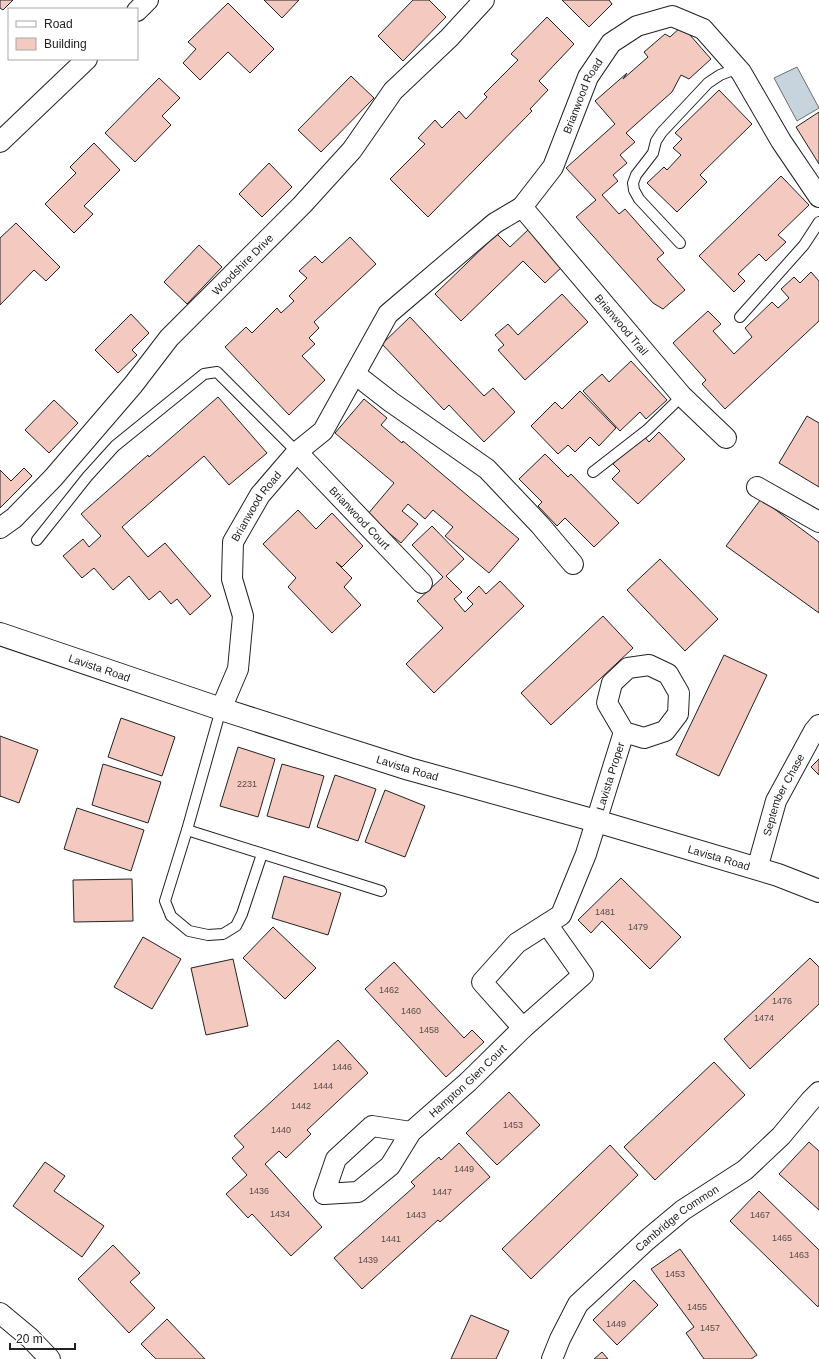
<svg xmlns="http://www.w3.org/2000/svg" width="819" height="1359" font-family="Arial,sans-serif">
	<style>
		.water { fill: #c7d3dd; stroke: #6f6f6f }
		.building { fill: #f3c9c0; stroke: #222 }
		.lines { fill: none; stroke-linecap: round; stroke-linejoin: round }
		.service-casing { stroke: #222; stroke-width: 12 }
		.minor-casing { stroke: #222; stroke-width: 22 }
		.secondary-casing { stroke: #222; stroke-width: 24 }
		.service { stroke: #fff; stroke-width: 10 }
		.minor { stroke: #fff; stroke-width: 20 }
		.secondary { stroke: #fff; stroke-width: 22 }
		.labels { text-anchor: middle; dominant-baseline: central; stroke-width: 3; stroke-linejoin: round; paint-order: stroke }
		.number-label { font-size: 9px; fill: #564c4a }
		.street-label { font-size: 11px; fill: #222; stroke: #fff }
	</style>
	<rect width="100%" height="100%" fill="#fff"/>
	<!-- water -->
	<polygon class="water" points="797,67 819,108 797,121 774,78"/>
	<!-- building -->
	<g class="building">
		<polygon points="0,0 13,0 3,10 0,8"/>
		<polygon points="264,0 299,0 282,18"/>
		<polygon points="413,0 429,0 446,17 403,61 378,36"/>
		<polygon points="562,0 609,0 612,4 589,27"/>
		<polygon points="228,3 274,49 250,73 228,52 200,80 183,63 196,49 188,42"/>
		<polygon points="547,17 574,44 539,81 548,90 530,109 532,111 428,217 390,179 425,144 418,138 435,120 442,128 459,111 466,119 487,97 484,94 518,60 511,54"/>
		<polygon points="682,26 711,59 689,79 681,75 672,92 626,133 635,142 620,155 627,163 613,175 618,181 602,195 619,214 625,209 664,253 657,259 685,290 663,309 653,303 576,217 596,200 566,168 615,124 595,101 627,73 623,79 648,57 644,52 665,34 670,37"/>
		<polygon points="351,76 374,98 321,152 298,130"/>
		<polygon points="159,78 180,98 162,116 171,125 135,162 105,133"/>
		<polygon points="719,90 752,124 700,175 707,182 677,212 647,183 664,167 667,170 681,155 673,148 682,139 675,133"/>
		<polygon points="819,112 819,164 796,127"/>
		<polygon points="94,143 120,170 84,206 93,214 74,233 45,204 76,173 70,167"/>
		<polygon points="269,163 292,187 262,217 239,194"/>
		<polygon points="781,176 809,205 778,235 786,242 766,261 759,254 738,274 745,281 734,292 699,256"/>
		<polygon points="16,223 60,267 46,281 34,270 0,305 0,238"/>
		<polygon points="529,229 564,265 545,283 523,261 461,321 435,294 497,234 510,247"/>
		<polygon points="350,237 376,264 314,322 319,328 309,338 315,344 302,356 325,380 289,415 225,347 246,327 252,333 277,308 281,313 294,301 289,296 307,278 299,271 315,256 322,263"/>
		<polygon points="199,245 222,267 187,304 164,282"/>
		<polygon points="811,272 819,281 819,321 725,409 702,384 706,380 673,343 708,311 721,324 713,331 734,354 752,337 745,328 772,302 778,308 789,298 781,289 794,277 800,283"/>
		<polygon points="562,294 588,322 525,380 498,350 504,345 495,335 508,324 518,335"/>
		<polygon points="131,314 149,333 132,350 137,355 118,373 95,350"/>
		<polygon points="410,317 484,396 493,388 515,412 484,442 449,405 444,410 382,344"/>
		<polygon points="631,361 667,400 646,419 640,412 620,431 583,391 602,374 609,382"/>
		<polygon points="580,391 616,428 599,446 590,437 575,452 568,445 558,454 531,426 555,402 562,409"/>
		<polygon points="218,397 267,453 229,485 204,456 122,527 148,557 165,543 211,596 190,615 177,599 171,604 160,591 149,600 129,576 113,590 94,568 82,578 63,556 83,539 89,547 101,536 81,514 148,455 149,457"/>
		<polygon points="364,399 387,418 381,425 402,443 403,441 519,539 489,573 445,536 453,527 433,510 425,519 408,504 402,511 418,524 401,543 367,515 394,483 335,433"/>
		<polygon points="54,400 78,423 49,453 25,430"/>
		<polygon points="807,416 819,423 819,487 779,463"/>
		<polygon points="659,432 685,459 638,504 612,479 620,471 613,464 643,435 649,442"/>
		<polygon points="545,454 568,477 571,474 619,523 594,547 565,518 557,526 538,506 542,502 519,479"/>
		<polygon points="24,468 32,476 0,508 0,470 11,481"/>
		<polygon points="761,499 819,542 819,613 726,546"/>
		<polygon points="298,510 316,529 332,513 363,546 342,567 336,562 352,578 344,587 361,605 332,633 288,587 296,578 263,544"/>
		<polygon points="432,526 464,559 446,576 462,592 454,599 465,612 473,604 467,598 479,586 486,594 500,581 524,606 434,693 406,664 443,628 417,601 443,577 412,545"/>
		<polygon points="660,559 718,619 685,651 627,590"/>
		<polygon points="603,616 633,648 551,725 521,693"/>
		<polygon points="724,655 767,675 719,776 676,755"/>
		<polygon points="121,718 175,737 162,776 108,757"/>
		<polygon points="0,736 38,750 19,803 0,796 0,797"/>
		<polygon points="238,747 275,759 258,817 220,806"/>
		<polygon points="819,759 819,775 811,767"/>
		<polygon points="103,764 161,782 148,823 92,805"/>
		<polygon points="282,764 324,776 309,828 267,816"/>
		<polygon points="335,775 376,789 358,841 317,827"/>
		<polygon points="385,790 425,806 405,857 365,842"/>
		<polygon points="77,808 144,830 131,871 64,849"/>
		<polygon points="284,876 341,893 328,935 272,918"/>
		<polygon points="621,878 681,937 650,969 602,921 591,933 578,920"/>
		<polygon points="132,879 133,921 74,922 73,880"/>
		<polygon points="273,927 316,968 285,999 243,958"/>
		<polygon points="143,937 181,959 152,1009 114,987"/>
		<polygon points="810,958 819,967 819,1004 750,1069 724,1039"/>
		<polygon points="233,959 248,1026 206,1035 191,968"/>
		<polygon points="394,962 464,1038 472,1030 484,1042 446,1077 365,989"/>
		<polygon points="338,1040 368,1073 307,1130 311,1134 286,1158 279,1151 265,1164 322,1227 291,1256 252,1214 248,1218 226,1194 247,1175 232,1158 244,1147 234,1136"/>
		<polygon points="714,1062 745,1095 655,1180 624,1147"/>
		<polygon points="509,1092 540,1125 497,1165 466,1133"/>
		<polygon points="809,1142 819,1151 819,1210 779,1174"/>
		<polygon points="459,1143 490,1177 440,1222 438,1220 362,1289 334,1258 415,1186 411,1182 439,1157 441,1160"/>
		<polygon points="610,1145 638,1175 531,1279 502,1249"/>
		<polygon points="45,1162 65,1176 54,1191 104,1226 82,1257 13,1206"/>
		<polygon points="759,1191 819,1250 819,1305 818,1307 730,1221"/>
		<polygon points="113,1245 140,1273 130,1282 155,1308 129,1333 78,1279"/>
		<polygon points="680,1249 757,1355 751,1359 704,1359 686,1333 694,1327 651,1269"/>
		<polygon points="634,1280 658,1305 617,1345 593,1320"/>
		<polygon points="471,1315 509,1331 496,1359 451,1359"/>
		<polygon points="167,1319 205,1359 156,1359 141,1344"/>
		<polygon points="602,1352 608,1359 594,1359"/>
	</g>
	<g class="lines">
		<defs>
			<g id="service">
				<polyline points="680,243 639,199 634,190 633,183 636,175 653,153 656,141 662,132 708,83 720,75 738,68"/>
				<polyline points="740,317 804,245 819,222"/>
				<polyline points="593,472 647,430 682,396"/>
				<polyline points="37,540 87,477 115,446 204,374 217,372 297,452"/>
				<polyline points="221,709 187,830 381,891"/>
				<polyline points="187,830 165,901 171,916 189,931 208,935 223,934 236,926 242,914 262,854"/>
			</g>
			<g id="minor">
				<polyline points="137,11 148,0"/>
				<polyline points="0,142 87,59"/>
				<path id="s1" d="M522 207 682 396 726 438"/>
				<polyline points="355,374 391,402 487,469 540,525 573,564"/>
				<path id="s2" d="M297 452 422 583"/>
				<polyline points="757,487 819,522"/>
				<path id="s3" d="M0 528 14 518 53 478 133 385 169 338 302 205 352 150 393 91 449 38 484 0"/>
				<polygon points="649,665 668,674 679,693 678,714 665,731 644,738 624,732 607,703 612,683 628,668"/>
				<path id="s4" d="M221 709 238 669 243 616 232 579 233 542 260 495 297 452 323 431 388 314 495 223 522 207 553 167 588 77 611 43 637 26 672 16 703 29 741 72 781 141 819 197"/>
				<path id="s5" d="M757 869 776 801 814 731 819 725"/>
				<polyline points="523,1028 583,975 547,924"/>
				<path id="s6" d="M411 1132 372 1126 336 1159 324 1194 358 1192 390 1166 411 1132 468 1082 523 1028 482 982 517 943 561 915 586 854 624 732"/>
				<polyline points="0,1313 30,1338 50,1359"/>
				<path id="s7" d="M552 1359 560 1339 578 1304 647 1240 683 1210 745 1170 781 1136 811 1100 819 1092"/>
			</g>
			<g id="secondary">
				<path id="s8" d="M0 634 221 709 409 769 596 821 778 875 819 891"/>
			</g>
		</defs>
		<!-- service casing -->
		<use href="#service" class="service-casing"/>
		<!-- minor casing -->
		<use href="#minor" class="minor-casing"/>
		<!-- secondary casing -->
		<use href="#secondary" class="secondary-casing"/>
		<!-- service -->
		<use href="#service" class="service"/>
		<!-- minor -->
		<use href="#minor" class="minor"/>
		<!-- secondary -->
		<use href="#secondary" class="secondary"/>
	</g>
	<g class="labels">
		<!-- number labels -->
		<g class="number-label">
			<text x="247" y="784">2231</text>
			<text x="605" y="912">1481</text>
			<text x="638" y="927">1479</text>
			<text x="389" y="990">1462</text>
			<text x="782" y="1001">1476</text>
			<text x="411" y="1011">1460</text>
			<text x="764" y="1018">1474</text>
			<text x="429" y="1030">1458</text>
			<text x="342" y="1067">1446</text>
			<text x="323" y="1086">1444</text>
			<text x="301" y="1106">1442</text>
			<text x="513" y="1125">1453</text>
			<text x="281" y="1130">1440</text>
			<text x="464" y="1169">1449</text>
			<text x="259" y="1191">1436</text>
			<text x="442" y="1192">1447</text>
			<text x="280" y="1214">1434</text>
			<text x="416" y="1215">1443</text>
			<text x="760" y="1215">1467</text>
			<text x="782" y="1238">1465</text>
			<text x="391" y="1239">1441</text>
			<text x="799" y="1255">1463</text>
			<text x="368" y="1260">1439</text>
			<text x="675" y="1274">1453</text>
			<text x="697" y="1307">1455</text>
			<text x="616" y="1324">1449</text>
			<text x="710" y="1328">1457</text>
		</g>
		<!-- street labels -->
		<g class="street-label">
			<text stroke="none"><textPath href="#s4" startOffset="750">Brianwood Road</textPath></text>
			<text stroke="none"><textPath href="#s3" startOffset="359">Woodshire Drive</textPath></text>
			<text stroke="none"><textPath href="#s1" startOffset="154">Brianwood Trail</textPath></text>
			<text stroke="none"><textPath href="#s4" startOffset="215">Brianwood Road</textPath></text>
			<text stroke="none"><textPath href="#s2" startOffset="91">Brianwood Court</textPath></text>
			<text stroke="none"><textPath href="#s8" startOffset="105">Lavista Road</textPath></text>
			<text stroke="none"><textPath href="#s8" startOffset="429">Lavista Road</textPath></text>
			<text stroke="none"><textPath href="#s6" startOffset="707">Lavista Proper</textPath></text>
			<text stroke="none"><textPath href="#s5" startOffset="79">September Chase</textPath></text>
			<text stroke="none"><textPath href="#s8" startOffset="753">Lavista Road</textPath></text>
			<text stroke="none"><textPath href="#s6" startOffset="317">Hampton Glen Court</textPath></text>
			<text stroke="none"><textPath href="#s7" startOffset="192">Cambridge Common</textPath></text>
		</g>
	</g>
	<!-- legend -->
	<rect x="8" y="8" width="130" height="52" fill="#ffffff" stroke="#a7a7a7"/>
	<rect x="16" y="21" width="20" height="6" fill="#ffffff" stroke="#a7a7a7"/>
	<text x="44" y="28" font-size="12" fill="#222222">Road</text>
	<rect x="16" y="38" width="20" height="12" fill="#f3c9c0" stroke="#a7a7a7"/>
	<text x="44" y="48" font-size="12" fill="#222222">Building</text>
	<!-- scale -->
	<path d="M10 1343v6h65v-6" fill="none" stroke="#222222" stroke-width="2"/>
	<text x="16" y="1343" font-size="12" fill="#222222" stroke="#ffffff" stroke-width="3" paint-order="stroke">20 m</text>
</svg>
